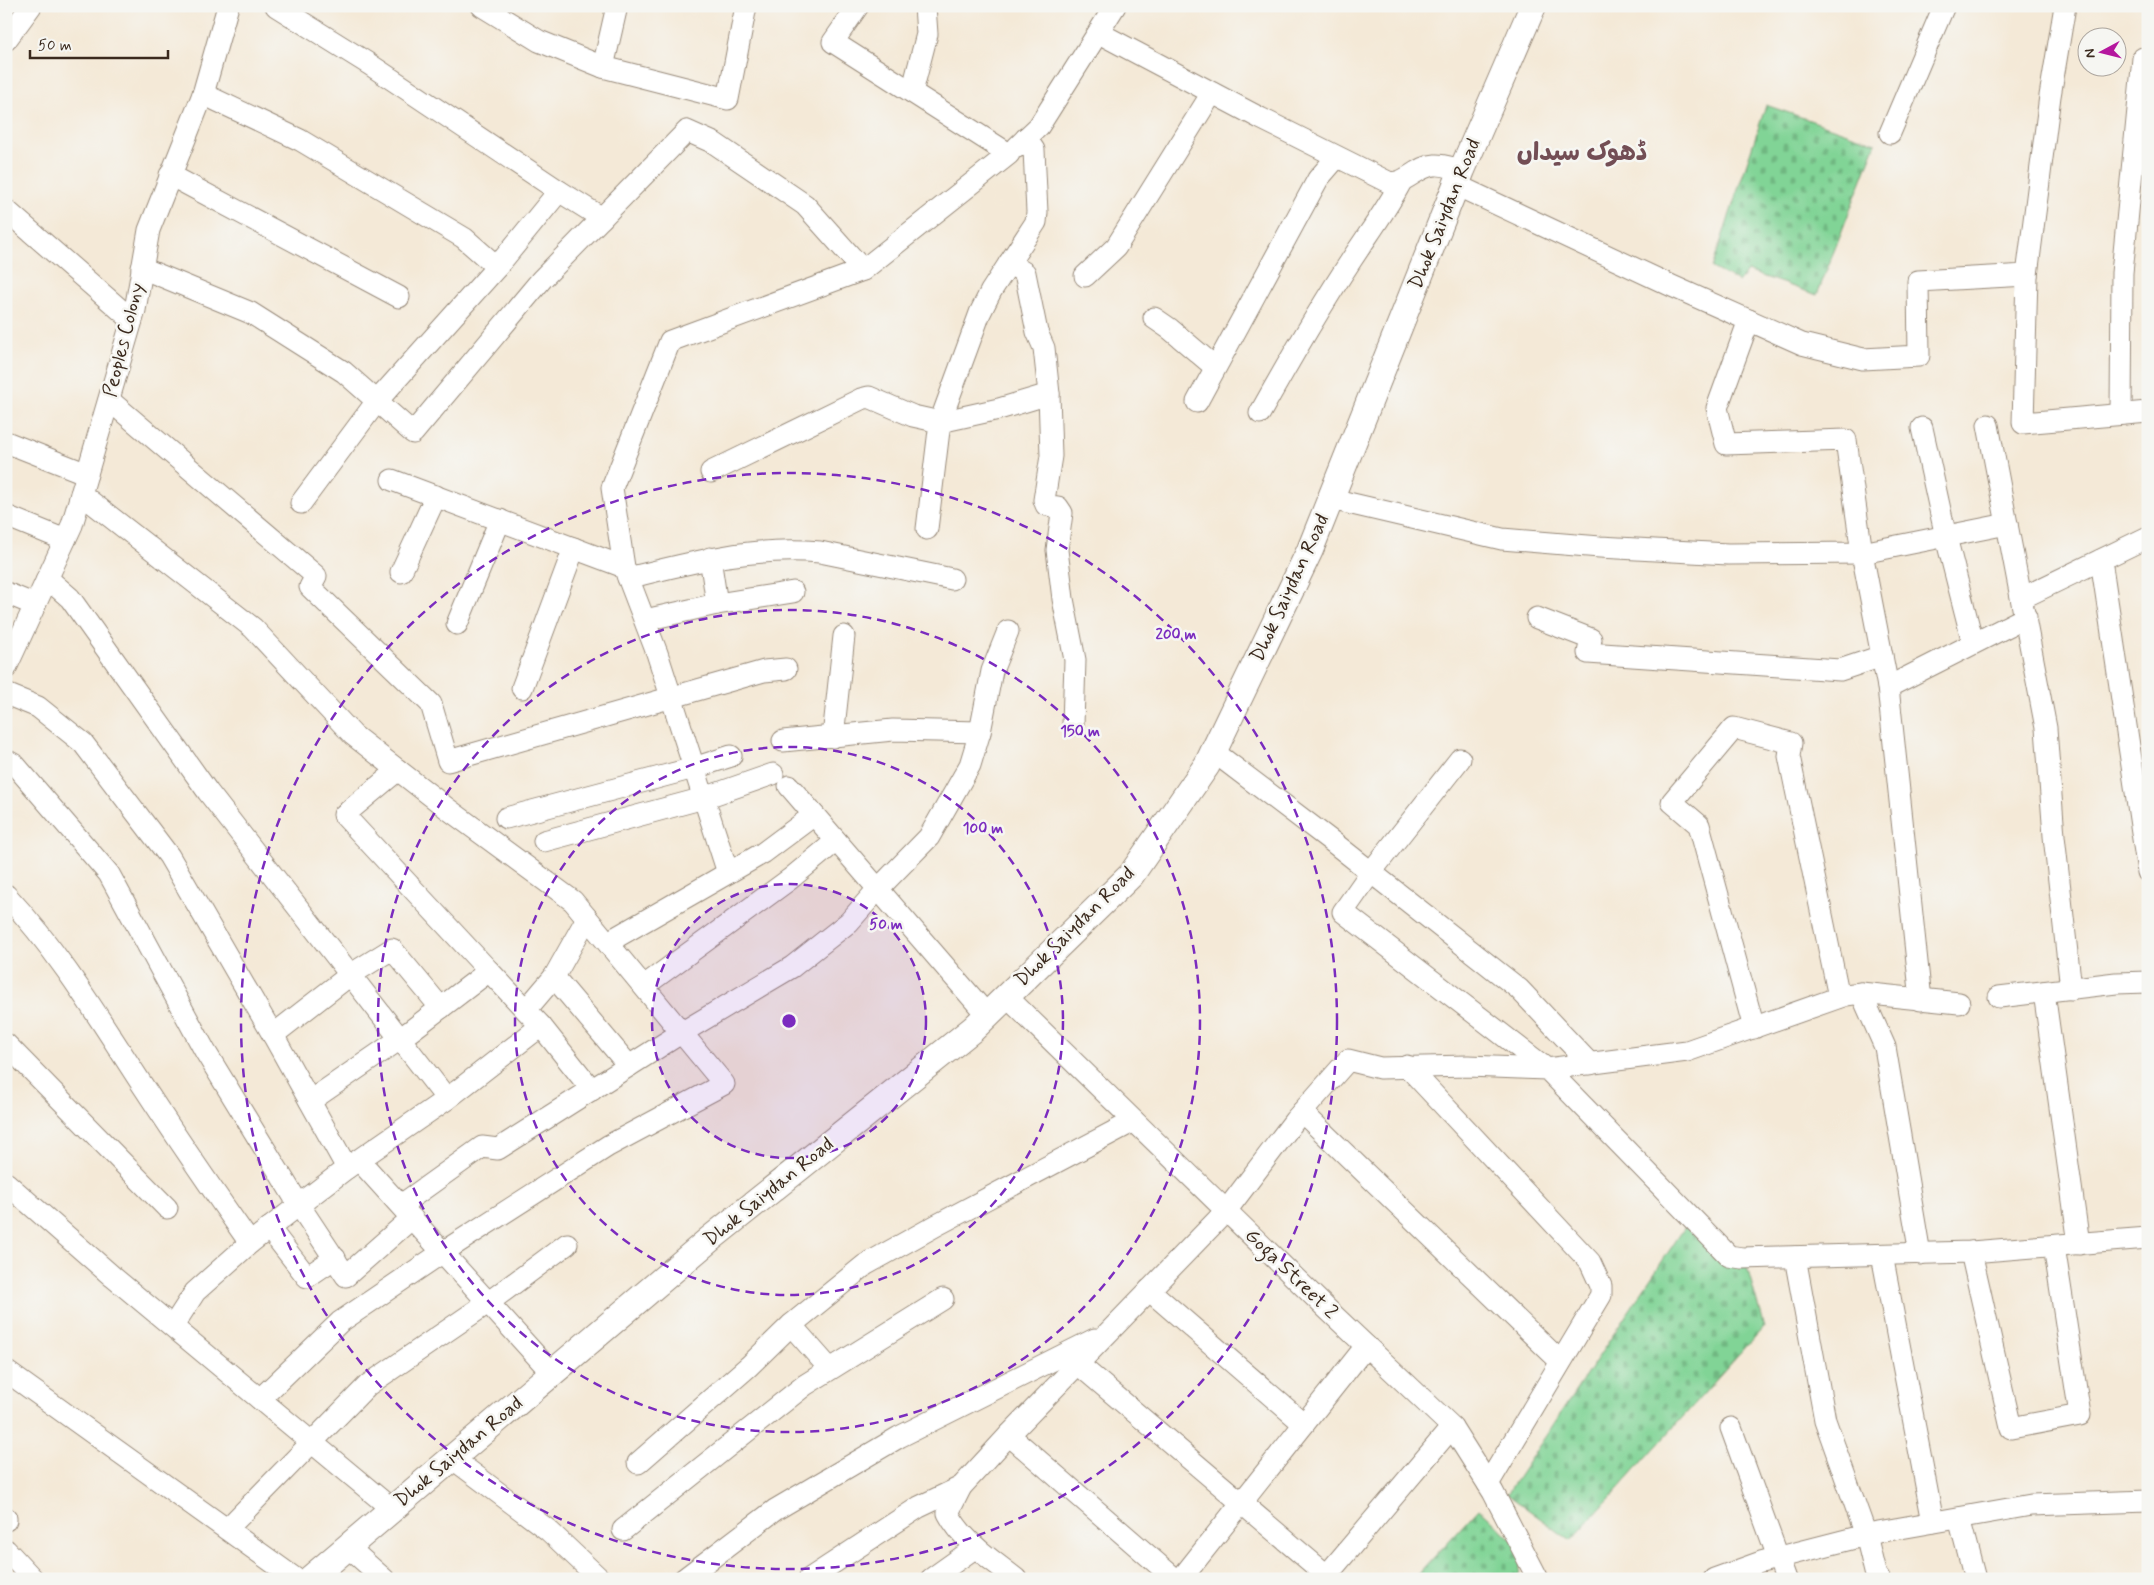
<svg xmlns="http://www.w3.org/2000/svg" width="2154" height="1585" font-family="Mynerve,'Playpen Sans Arabic',sans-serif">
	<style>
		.cemetery { fill: url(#cemetery-stones); stroke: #5e7f5a }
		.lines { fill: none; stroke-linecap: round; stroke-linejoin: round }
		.minor-casing { stroke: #988a7a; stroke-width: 23 }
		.major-casing { stroke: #988a7a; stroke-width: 28 }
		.minor { stroke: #fff; stroke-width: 21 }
		.major { stroke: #fff; stroke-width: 26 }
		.ring { fill: none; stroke: #7b2cbf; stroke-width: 2.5; stroke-dasharray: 9 6 }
		.labels { text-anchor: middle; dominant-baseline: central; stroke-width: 5; stroke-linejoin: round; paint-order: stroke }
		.street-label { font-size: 20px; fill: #3b2a1e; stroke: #f6f6f2 }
		.district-label { font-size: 25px; font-weight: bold; fill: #734e55; stroke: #f6f6f2 }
		.centre { fill: #7b2cbf; stroke: #f6f6f2; stroke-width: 2.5 }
		.ring-label { font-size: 15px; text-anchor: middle; font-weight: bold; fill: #7b2cbf; stroke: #f6f6f2; stroke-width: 5; stroke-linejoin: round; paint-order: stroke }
	</style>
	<defs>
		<pattern id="cemetery-stones" width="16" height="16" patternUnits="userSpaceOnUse" patternTransform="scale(1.25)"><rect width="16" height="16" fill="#81d496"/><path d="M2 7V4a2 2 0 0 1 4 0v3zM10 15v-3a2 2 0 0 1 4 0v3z" fill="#70b681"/></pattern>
	</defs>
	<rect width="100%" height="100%" fill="#f6f6f2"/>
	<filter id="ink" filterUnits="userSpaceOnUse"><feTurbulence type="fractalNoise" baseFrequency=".02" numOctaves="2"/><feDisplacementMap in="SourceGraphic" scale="10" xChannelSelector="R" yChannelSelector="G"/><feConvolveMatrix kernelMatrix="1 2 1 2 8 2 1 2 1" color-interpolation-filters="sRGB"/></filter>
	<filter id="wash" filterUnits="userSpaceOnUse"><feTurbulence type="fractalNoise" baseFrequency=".0096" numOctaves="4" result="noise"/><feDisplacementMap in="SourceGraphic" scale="20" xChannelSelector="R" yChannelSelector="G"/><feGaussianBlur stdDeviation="1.12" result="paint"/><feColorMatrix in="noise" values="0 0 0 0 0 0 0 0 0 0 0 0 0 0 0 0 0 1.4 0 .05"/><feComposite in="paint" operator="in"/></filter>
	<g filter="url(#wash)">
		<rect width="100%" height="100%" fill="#f4e9d7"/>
		<!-- cemetery -->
		<g class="cemetery">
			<polygon points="1766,105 1876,143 1817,295 1747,271 1739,282 1712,268"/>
			<polygon points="1685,1227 1726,1260 1747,1267 1764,1327 1571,1541 1507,1494"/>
			<polygon points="1479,1508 1524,1550 1519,1579 1414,1579"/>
		</g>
	</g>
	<g filter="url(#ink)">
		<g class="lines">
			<defs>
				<g id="minor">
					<polyline points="276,6 369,64 559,191"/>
					<polyline points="482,6 539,41 603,67 728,99 746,6"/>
					<path d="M1099 33 1260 118 1388 182C1405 186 1416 166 1435 165 1443 164 1454 169 1462 170"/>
					<polyline points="6,40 31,6"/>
					<polyline points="603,67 617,6"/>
					<polyline points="912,92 927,34 925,6"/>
					<polyline points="203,94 300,140 464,238 497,267 377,401 301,503"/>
					<polyline points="1890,133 1944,6"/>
					<polyline points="1017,147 1039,126 1115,6"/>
					<polyline points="170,175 399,297"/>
					<polyline points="1456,185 1672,286 1802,344 1863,359 1919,356 1918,281 2027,275 2050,96 2065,6"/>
					<polyline points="6,210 132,320"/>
					<polyline points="1009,263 1025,273 1037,332 1044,348 1049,394 1051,456 1044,500 1046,505 1058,507 1062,513 1057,550 1063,599 1075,660 1073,725"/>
					<polyline points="497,267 559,191 602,218"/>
					<polyline points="142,268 251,313 344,372 413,433 542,279 687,131 714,143 805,205 863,270"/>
					<polyline points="2027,275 2023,423 2148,412"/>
					<polyline points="1085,276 1116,247 1212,93"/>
					<polyline points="1154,318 1170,329 1215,367"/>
					<polyline points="1749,320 1717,408 1726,444 1846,440 1862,553 1888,687 1921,1000"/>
					<polyline points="109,400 316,576 310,587 431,704 448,761 764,671 786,669"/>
					<polyline points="1197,402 1318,179 1337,157"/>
					<path d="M1260 413C1289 361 1319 309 1352 259 1369 233 1387 209 1401 182"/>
					<polyline points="2121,414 2122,273 2143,58 2148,58"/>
					<polyline points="1988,425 2046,728 2054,836 2071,989"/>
					<polyline points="1922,428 1946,537 1973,643"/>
					<polyline points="6,442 87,474"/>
					<polyline points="711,472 861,399 869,397 913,416 940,422 999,409 1049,394"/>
					<polyline points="392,480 624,567"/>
					<polyline points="81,494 253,628 353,735 448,809 573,901 724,1084 608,1146 443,1252 340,1322 260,1399"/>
					<polyline points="1331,499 1502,539 1600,547 1728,554 1862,553 2007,524"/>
					<polyline points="6,516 65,540"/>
					<polyline points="927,529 940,422 980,313 991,291 1036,222 1037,212 1034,150 1026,138"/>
					<polyline points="710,558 717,604"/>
					<polyline points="2101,560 2148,872"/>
					<polyline points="401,572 436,496"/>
					<polyline points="47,578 70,598 208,792 447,1099 347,1168"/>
					<path d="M628 578C691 562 754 546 820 552L952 579"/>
					<polyline points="6,593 35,605"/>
					<polyline points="2022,598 2148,537"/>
					<polyline points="1537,618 1591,639 1588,653 1840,670 1882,656"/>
					<polyline points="645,620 717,604 793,592"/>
					<polyline points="457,624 500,520"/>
					<polyline points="6,668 72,525 135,310 149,230 203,94 228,6"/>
					<polyline points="1888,687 2026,617"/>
					<polyline points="522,688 574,548"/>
					<polyline points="6,694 38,707 83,743 169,856 273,1035 347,1168 299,1205 346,1276 412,1218"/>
					<polyline points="833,737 844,636"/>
					<polyline points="783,741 893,730 980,732"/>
					<polyline points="1214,752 1334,843 1519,989 1590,1064"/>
					<polyline points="1460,759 1371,872 1343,912 1547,1069 1687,1051 1846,995 1861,993 1959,1003"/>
					<polyline points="6,760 15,765 109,874 205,1051 299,1205 250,1243"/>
					<polyline points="789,786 987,1015"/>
					<polyline points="506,818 694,768 731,756"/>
					<polyline points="544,841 704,798 773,774"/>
					<polyline points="728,873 657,653 624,567 612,488 670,341 863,270 1009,154 833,42 858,6"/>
					<path d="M6 895C61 954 101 1022 145 1089 179 1141 214 1192 250 1243L195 1292 173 1326"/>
					<polyline points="587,918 554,977 629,1066"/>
					<polyline points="608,942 763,853 814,815"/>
					<polyline points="644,986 790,879 836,841"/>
					<polyline points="2044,992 2079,1244"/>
					<polyline points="1861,993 1885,1047 1920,1254"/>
					<polyline points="1006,996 1326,1308 1452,1427 1493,1492 1538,1579"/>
					<polyline points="1999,997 2116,983 2148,982"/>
					<polyline points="526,1010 554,977"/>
					<polyline points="541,1026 592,1090"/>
					<polyline points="1754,1028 1699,825 1672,802 1734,728 1791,743 1789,756 1839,997"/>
					<polyline points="273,1035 350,975 392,949 441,1008"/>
					<polyline points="6,1044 167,1208"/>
					<polyline points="1407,1066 1590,1262 1601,1286 1601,1295 1488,1484"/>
					<polyline points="447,1099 541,1026 489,971"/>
					<polyline points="310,1101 400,1039 489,971 344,815 398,770"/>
					<polyline points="1302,1112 1560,1361"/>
					<polyline points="359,1160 552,1373"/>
					<polyline points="6,1183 113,1277 392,1509"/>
					<polyline points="401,1205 482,1147 498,1149 681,1033 792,967 849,922 878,889 929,837 970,765 980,732 992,671 1008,631"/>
					<polyline points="269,1228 307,1277 335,1258"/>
					<polyline points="1971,1252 2011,1428 2080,1415 2054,1246"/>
					<polyline points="1882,1255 1933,1522"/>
					<polyline points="1795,1257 1825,1420 1866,1535 1876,1576 1879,1579"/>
					<polyline points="1149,1290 1304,1424"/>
					<polyline points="791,1325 829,1368"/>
					<polyline points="1078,1364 1331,1579"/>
					<polyline points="6,1371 296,1579"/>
					<polyline points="1731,1428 1786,1579"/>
					<polyline points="1009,1435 1175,1579"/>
					<polyline points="452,1458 548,1530 600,1579"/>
					<polyline points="638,1463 749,1366 791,1325 865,1265 937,1225 1134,1121"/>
					<polyline points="6,1518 6,1520"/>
					<polyline points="1959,1518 1975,1579"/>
					<polyline points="227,1529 368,1385 489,1302 567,1244"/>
					<polyline points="623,1530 805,1385 943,1299"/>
					<polyline points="348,1547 384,1579"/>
					<polyline points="6,1550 33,1579"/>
					<polyline points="1327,1575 1452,1427"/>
					<polyline points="684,1579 775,1510 899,1437 1095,1339"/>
					<polyline points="809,1579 919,1507 961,1487"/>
					<polyline points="931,1579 976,1547"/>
					<path d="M1016 1579C990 1558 964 1543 948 1513L961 1487 1009 1435 1226 1211 1295 1120 1348 1060 1380 1068 1468 1066 1547 1069 1729 1256 1742 1258 1971 1252 2148 1238"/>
					<polyline points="1181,1579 1366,1346"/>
					<polyline points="1714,1579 1761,1562 1878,1532 2031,1505 2148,1501"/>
				</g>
				<polyline id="major" points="310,1579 710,1239 973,1029 1131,875 1207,765 1310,550 1462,170 1533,6"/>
			</defs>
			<!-- minor casing -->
			<use href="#minor" class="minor-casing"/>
			<!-- major casing -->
			<use href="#major" class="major-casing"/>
			<!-- minor -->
			<use href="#minor" class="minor"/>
			<!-- major -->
			<use href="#major" class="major"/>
		</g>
	</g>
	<!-- distance rings -->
	<circle cx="789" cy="1021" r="137" fill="#7b2cbf" fill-opacity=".12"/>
	<g class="ring">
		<circle cx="789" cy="1021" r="137"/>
		<circle cx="789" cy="1021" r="274"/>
		<circle cx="789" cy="1021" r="411"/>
		<circle cx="789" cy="1021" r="548"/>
	</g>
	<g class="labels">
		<!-- street labels -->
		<g class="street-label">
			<text transform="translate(1445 214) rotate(-68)">Dhok Saiydan Road</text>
			<text transform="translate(124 340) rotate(-76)">Peoples Colony</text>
			<text transform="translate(1290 588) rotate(-65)">Dhok Saiydan Road</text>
			<text transform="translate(1075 927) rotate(-45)">Dhok Saiydan Road</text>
			<text transform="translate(769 1192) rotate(-39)">Dhok Saiydan Road</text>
			<text transform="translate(1291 1274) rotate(44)">Goga Street 2</text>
			<text transform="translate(459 1452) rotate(-40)">Dhok Saiydan Road</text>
		</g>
		<!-- district labels -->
		<g class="district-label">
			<text x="1582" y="153">ڈھوک سیداں</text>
		</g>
	</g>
	<circle cx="789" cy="1021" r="8" class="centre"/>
	<g class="ring-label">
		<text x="1176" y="639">200 m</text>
		<text x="1080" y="736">150 m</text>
		<text x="983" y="833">100 m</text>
		<text x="886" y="929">50 m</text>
	</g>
	<!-- margin -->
	<rect width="2154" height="1585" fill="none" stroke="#f6f6f2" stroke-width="25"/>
	<!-- north arrow -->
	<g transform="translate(2102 52) rotate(263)"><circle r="24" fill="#f6f6f2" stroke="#aba49d"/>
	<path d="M0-4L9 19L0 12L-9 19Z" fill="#b5179e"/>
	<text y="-8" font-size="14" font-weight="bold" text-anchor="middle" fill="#3b2a1e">N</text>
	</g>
	<!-- scale -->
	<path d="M30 50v8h138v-8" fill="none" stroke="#3b2a1e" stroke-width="2.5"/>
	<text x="38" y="50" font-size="15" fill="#3b2a1e" stroke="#f6f6f2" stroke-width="4" paint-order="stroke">50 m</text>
</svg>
